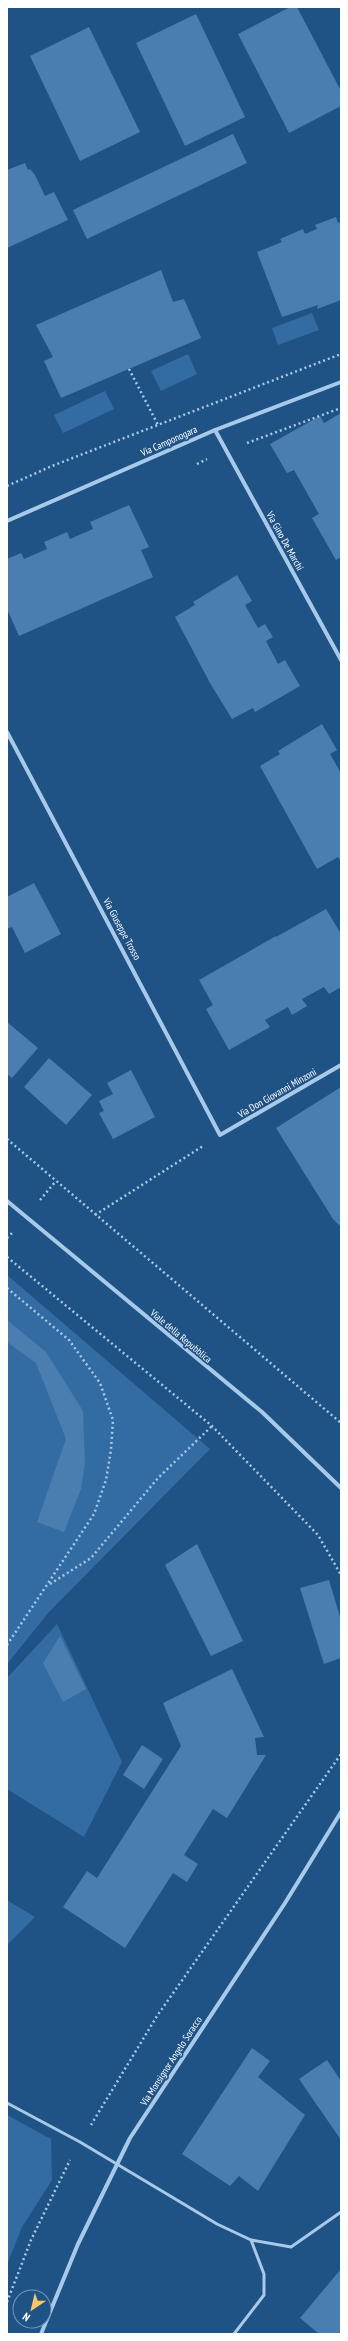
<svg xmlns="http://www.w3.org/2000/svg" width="348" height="2341" font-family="'PT Sans Narrow',sans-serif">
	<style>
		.green { fill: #336ca3 }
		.building { fill: #4b7eb0 }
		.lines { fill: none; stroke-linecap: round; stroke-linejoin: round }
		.path { stroke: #a7c9ea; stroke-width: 2.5; stroke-dasharray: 2 3; stroke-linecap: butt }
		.lane { stroke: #a7c9ea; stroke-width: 3 }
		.street { stroke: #a7c9ea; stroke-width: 4 }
		.labels { text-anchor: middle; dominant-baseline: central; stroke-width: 3.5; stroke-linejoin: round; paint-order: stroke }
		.street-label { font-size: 10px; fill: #fff; stroke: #1f5285 }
	</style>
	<rect width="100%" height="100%" fill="#1f5285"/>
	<!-- green -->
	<g class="green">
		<polygon points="312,313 319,330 278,345 272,328"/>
		<polygon points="188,354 197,374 161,391 151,371"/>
		<polygon points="105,391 114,409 63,433 54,415"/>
		<polygon points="7,1275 210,1449 49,1612 7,1664"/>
		<polygon points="57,1624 122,1762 84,1837 7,1789 7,1678"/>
		<polygon points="7,1900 35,1917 8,1944 7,1944"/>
		<polygon points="7,2115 51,2139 52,2180 22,2227 7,2265"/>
	</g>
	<!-- building -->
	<g class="building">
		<polygon points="290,7 297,7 341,91 341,106 289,133 238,34"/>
		<polygon points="196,14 245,117 185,146 136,43"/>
		<polygon points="89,27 140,132 80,161 30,56"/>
		<polygon points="233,134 247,163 87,239 73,210"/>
		<polygon points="25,163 28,170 30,169 35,175 45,196 54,192 68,220 7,248 7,170"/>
		<polygon points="336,217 338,223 341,222 341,300 317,309 318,305 282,317 257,252 282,242 280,239 303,229 305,234 317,229 315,225"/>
		<polygon points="161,270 173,302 184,299 201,338 61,398 44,361 53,357 36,325"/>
		<polygon points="341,413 341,557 336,560 312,518 319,514 294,470 287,473 270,444 320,416 324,423"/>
		<polygon points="129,505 149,547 141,550 153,577 19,636 7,609 7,559 21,553 24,559 47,549 44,542 67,532 70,539 93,529 90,522"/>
		<polygon points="237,575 252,601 245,605 258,628 265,624 273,637 266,641 278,664 285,660 300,686 255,712 253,708 232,719 210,683 175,617 195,605 193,602"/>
		<polygon points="322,724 337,750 330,754 341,773 341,862 338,857 317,869 260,766 280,754 278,751"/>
		<polygon points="34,883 61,934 25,953 12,927 7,929 7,897"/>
		<polygon points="326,909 341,934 341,987 329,994 324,987 302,999 307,1006 292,1015 288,1007 265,1020 270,1027 229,1050 206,1009 213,1005 199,980 276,936 276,937"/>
		<polygon points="7,1022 38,1048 12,1078 7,1074"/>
		<polygon points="49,1058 92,1095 66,1125 24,1087"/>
		<polygon points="131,1070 155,1117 113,1139 99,1113 104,1111 99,1101 113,1094 107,1083"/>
		<polygon points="341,1087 341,1227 333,1219 276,1128"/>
		<polygon points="7,1320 46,1352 83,1411 85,1463 81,1489 64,1532 37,1522 66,1439 36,1363 7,1342"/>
		<polygon points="197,1544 243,1641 211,1656 165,1565"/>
		<polygon points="329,1580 341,1620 341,1658 324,1664 300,1588"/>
		<polygon points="60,1636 86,1689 63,1702 43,1663"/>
		<polygon points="232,1669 264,1737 255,1738 257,1755 266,1755 227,1818 213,1809 184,1855 198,1864 187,1882 173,1873 125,1948 63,1907 87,1871 97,1878 181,1746 163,1703"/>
		<polygon points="142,1745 163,1759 144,1789 123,1775"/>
		<polygon points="252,2048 270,2061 258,2077 305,2115 258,2191 239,2176 230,2186 182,2154"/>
		<polygon points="327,2060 341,2081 341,2140 299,2079"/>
		<polygon points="341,2269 341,2334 319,2334 300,2318"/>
	</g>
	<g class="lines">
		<!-- path -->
		<g class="path">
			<polyline points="129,369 158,425"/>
			<polyline points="247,443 341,408"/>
			<polyline points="197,464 207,459"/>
			<polyline points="7,486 52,466 341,354"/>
			<polyline points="7,1139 341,1423"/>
			<polyline points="40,1200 56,1181"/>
			<polyline points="95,1215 203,1146"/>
			<polyline points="7,1238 12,1233"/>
			<polyline points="7,1257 212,1426 318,1535 341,1575"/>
			<polyline points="7,1288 69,1340 100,1383 113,1420 111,1450 106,1480 94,1514 7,1645"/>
			<polyline points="50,1584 91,1558 158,1478 212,1426"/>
			<polyline points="91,2125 157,2016 341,1754"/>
			<polyline points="7,2302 31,2240 70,2160"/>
		</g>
		<!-- lane -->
		<g class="lane">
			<polyline points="7,2103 80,2142 217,2224 251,2240 291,2247 341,2212"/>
			<polyline points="234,2334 264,2295 264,2274 251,2240"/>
		</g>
		<!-- street -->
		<g class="street">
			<polyline points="215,430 341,660"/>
			<polyline points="7,521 215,430 341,382"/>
			<polyline points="7,732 220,1135 341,1065"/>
			<polyline points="7,1201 262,1412 341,1488"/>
			<polyline points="41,2334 78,2244 130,2138 285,1903 341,1812"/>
		</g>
	</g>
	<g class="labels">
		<!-- street labels -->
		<g class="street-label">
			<text transform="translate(169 441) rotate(-24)">Via Camponogara</text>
			<text transform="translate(285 541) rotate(61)">Via Gino De Marchi</text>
			<text transform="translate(122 929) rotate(62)">Via Giuseppe Trosso</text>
			<text transform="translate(277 1093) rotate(-30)">Via Don Giovanni Minzoni</text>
			<text transform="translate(181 1336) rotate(40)">Viale della Repubblica</text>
			<text transform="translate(171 2061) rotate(-57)">Via Monsignor Angelo Soracco</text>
		</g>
	</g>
	<!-- border -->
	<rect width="348" height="2341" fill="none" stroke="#ffffff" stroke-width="16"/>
	<!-- north arrow -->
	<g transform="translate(32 2309) rotate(215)"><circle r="19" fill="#1f5285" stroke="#7997b6"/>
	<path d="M0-3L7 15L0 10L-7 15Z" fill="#f8c667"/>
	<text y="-6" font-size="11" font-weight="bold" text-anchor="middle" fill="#ffffff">N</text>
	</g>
</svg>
